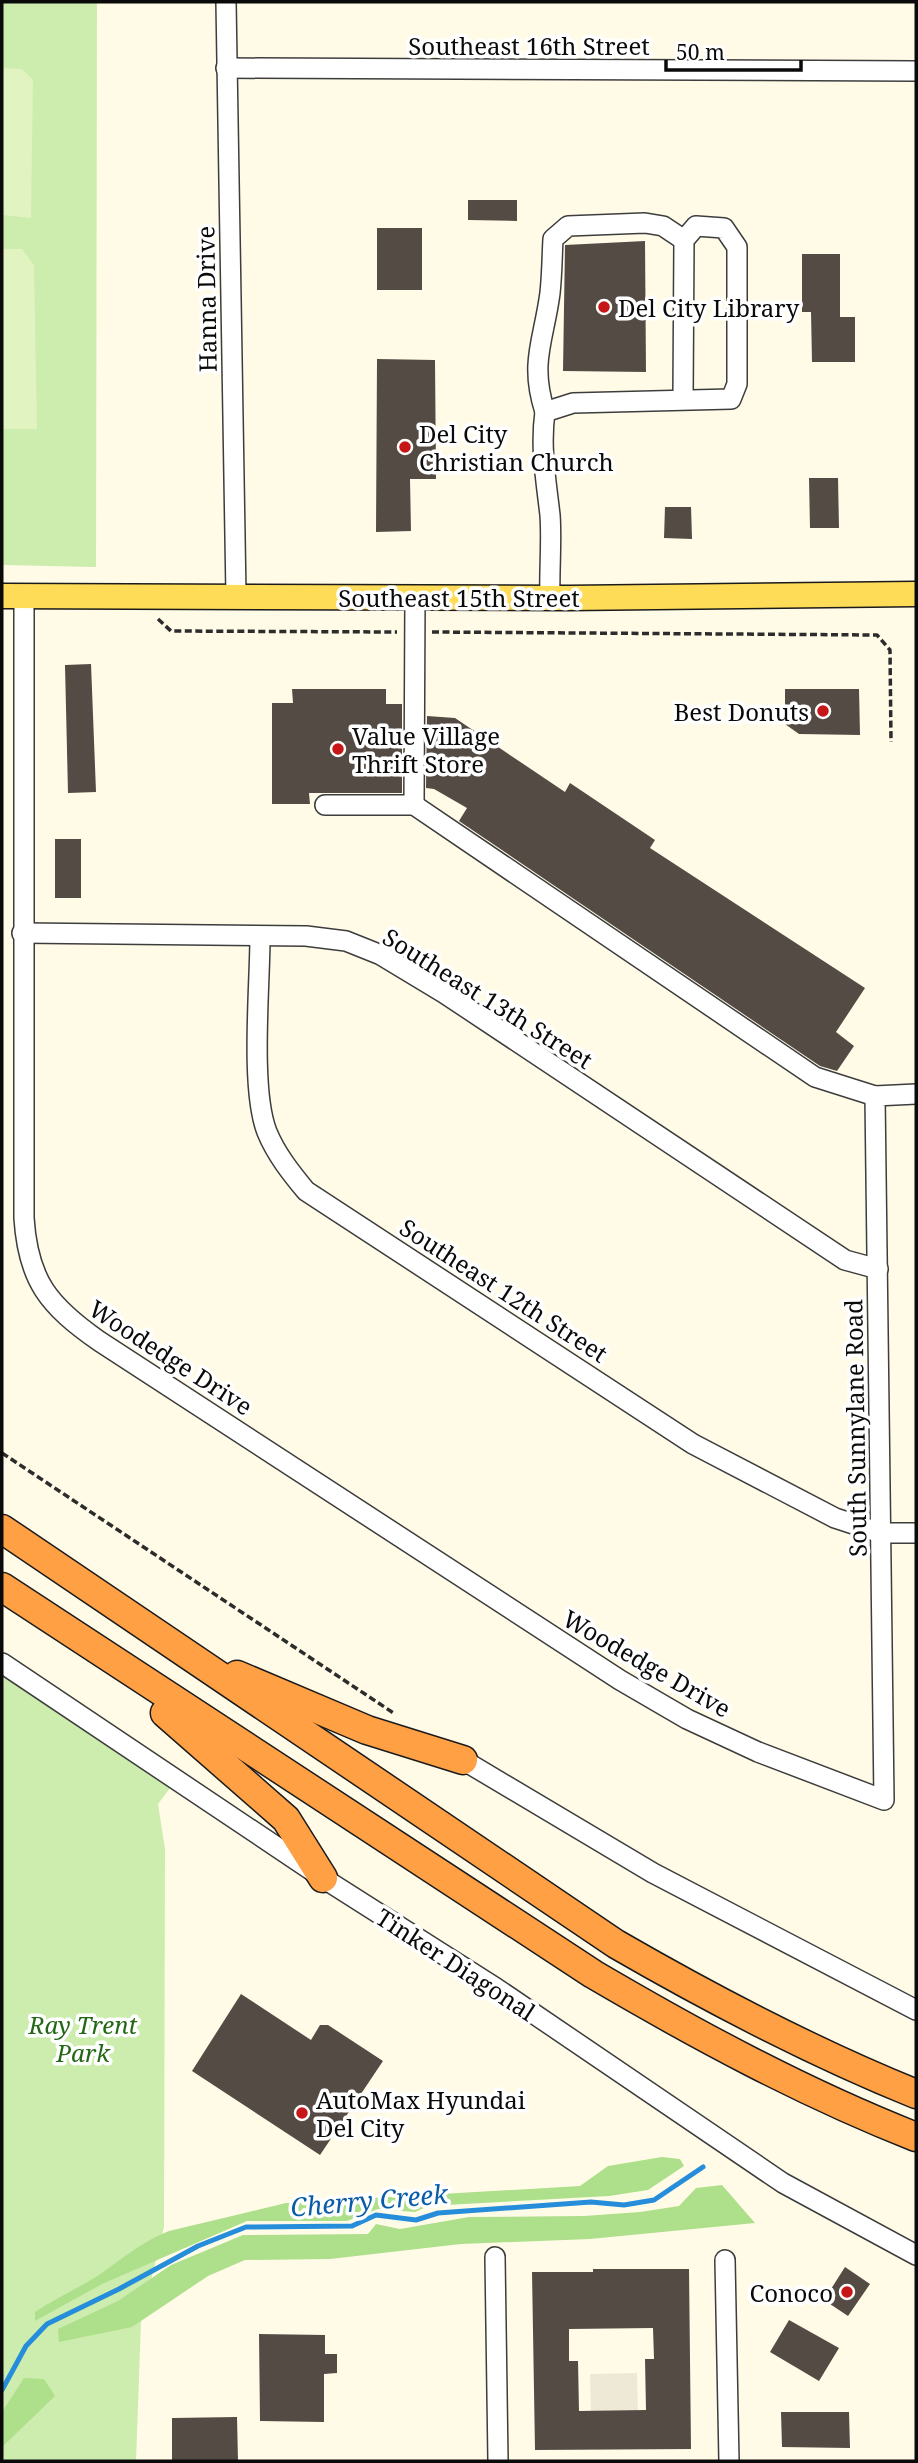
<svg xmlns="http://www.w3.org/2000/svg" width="918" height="2463" font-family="'Noto Serif',serif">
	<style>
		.green { fill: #ccedad }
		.forest { fill: #aedf8b }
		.pitch { fill: #e0f3c0 }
		.plaza { fill: #eee9d7 }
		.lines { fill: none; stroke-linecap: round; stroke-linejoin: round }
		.stream { stroke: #268ddb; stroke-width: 5 }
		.building { fill: #544b45; fill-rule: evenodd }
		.minor-casing { stroke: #3d3d3d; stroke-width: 22 }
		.major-casing { stroke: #1b1b1b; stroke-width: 27 }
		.highway-casing { stroke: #1b1b1b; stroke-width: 31 }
		.path { stroke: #2c2c2c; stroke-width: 3.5; stroke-dasharray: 7 3.5; stroke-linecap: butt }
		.minor { stroke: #fff; stroke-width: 19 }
		.major { stroke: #ffdc57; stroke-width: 24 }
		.highway { stroke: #ffa045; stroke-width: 28 }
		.poi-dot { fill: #c61618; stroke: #fff; stroke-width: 2.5 }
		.labels { text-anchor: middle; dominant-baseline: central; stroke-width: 7; stroke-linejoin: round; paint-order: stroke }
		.street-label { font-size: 24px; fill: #0a0a0a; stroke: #fff }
		.poi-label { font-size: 24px; fill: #0a0a0a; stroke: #fff; text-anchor: start }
		.park-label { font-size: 24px; font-style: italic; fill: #246715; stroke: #fff }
		.water-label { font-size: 26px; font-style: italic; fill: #095ca6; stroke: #fff }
	</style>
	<rect width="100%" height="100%" fill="#fffbe7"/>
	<!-- green -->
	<g class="green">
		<polygon points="2,2 97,2 96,567 2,565"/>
		<polygon points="2,1675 170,1788 158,1804 165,1849 164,2227 141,2322 136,2461 2,2461"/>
	</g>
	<!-- forest -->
	<g class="forest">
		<path d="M662 2157 680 2159 684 2166 648 2190 609 2196 428 2206 415 2212 378 2209 347 2221H247L102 2284 35 2321V2312C55 2299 76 2289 96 2277 120 2261 142 2241 169 2231L286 2203 580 2186 608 2166Z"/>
		<polygon points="722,2185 755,2223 590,2239 461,2244 330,2259 245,2260 208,2276 132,2327 59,2342 58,2329 118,2301 171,2265 243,2235 368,2234 376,2224 400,2229 469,2217 584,2216 640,2212 679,2206 696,2188"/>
		<polygon points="24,2378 44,2379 55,2396 2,2447 2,2412"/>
	</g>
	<!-- pitch -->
	<g class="pitch">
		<polygon points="2,68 22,69 33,80 31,218 2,215"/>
		<polygon points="2,249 22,249 34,265 37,429 2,429"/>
	</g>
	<!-- plaza -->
	<polygon class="plaza" points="637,2373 638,2411 591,2412 590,2374"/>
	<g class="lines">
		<!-- stream -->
		<polyline class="stream" points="2,2390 26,2346 47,2324 119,2289 198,2246 246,2227 352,2226 376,2215 416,2220 438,2213 591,2202 624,2205 654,2200 703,2167"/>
	</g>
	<!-- building -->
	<g class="building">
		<polygon points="468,200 517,200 517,221 468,220"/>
		<rect x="377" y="228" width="45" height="62"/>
		<polygon points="645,241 646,372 563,371 565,245"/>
		<polygon points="802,254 840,254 840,317 855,317 855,362 812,362 811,312 802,312"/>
		<polygon points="377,359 435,360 436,479 410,479 411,531 376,532"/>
		<polygon points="809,478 838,478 839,528 810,528"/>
		<polygon points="665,507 691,507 692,539 664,538"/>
		<polygon points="91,664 96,792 68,793 65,665"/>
		<polygon points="292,689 386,689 386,704 402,704 402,793 309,793 310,804 272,804 272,703 293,703"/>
		<polygon points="785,689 859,689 860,735 799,734 785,724"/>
		<polygon points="427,716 455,718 565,792 570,783 655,840 650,848 865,988 836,1032 854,1046 837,1071 820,1066 459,821 467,808 434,789 426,788"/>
		<rect x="55" y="839" width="26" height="59"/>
		<polygon points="241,1994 311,2040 320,2025 328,2025 383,2061 320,2155 192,2071"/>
		<polygon points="845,2267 870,2284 848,2316 824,2300"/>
		<path d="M593 2269H689L691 2449 535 2450 532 2272H593ZM653 2328 654 2359H645L646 2410 579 2411 578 2361H569V2329Z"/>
		<polygon points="789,2320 839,2348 819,2381 770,2352"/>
		<polygon points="259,2334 325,2335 325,2354 337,2354 337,2373 324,2374 324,2422 260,2421"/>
		<polygon points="781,2412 849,2412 850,2448 782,2447"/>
		<polygon points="237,2417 238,2461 172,2461 172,2418"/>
	</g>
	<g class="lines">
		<defs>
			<g id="minor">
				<polyline points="226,2 236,596"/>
				<polyline points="226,68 916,71"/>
				<path d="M545 412C529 362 544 340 550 293 552 275 552 257 553 239L568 226 645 223 663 226 684 240"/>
				<path d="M24 596V1218C28 1281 49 1306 99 1341L620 1680 687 1719 758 1752 884 1800 875 1096 916 1094"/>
				<path d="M550 598C549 571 552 542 550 515 546 480 540 447 545 412L573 403 731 399 737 384V247L724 228 696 226 684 240 683 399"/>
				<polyline points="325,805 414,805 815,1077 875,1096"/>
				<polyline points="414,805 415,597"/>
				<polyline points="22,933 306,936 346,941 381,955 444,993 845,1260 878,1269"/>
				<path d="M260 937C260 986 250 1089 267 1132 276 1154 291 1173 306 1191L693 1444 835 1518 881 1533H916"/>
				<polyline points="2,1663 323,1878 496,1988 783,2183 916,2255"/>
				<polyline points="463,1760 653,1873 916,2010"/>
				<polyline points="495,2257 498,2461"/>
				<polyline points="725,2260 729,2461"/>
			</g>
			<polyline id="major" points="2,596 568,598 916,594"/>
			<g id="highway">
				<path d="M2 1529 616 1944C713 2000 812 2052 916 2094"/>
				<path d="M2 1587 593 1974C697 2035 804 2093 916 2137"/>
				<polyline points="237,1675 367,1730 463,1760"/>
				<polyline points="165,1713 286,1819 323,1878"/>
			</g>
		</defs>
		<!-- minor casing -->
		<use href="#minor" class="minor-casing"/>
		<!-- major casing -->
		<use href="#major" class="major-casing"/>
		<!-- highway casing -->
		<use href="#highway" class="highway-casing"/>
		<!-- path -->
		<g class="path">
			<polyline points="158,619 171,631 397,632"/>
			<polyline points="432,632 877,635 890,650 891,742"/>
			<polyline points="2,1453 395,1714"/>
		</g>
		<!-- minor -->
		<use href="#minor" class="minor"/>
		<!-- major -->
		<use href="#major" class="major"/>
		<!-- highway -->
		<use href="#highway" class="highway"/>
	</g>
	<!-- markers -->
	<g class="poi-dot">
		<circle cx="604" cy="307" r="7"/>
		<circle cx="405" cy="447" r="7"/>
		<circle cx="823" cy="711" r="7"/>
		<circle cx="338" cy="749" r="7"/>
		<circle cx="302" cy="2113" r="7"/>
		<circle cx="847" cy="2292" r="7"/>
	</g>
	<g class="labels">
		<!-- street labels -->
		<g class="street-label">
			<text x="529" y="45">Southeast 16th Street</text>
			<text transform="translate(206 299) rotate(-91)">Hanna Drive</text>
			<text x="459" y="597">Southeast 15th Street</text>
			<text transform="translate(488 998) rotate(32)">Southeast 13th Street</text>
			<text transform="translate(504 1290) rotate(33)">Southeast 12th Street</text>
			<text transform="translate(171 1357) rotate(33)">Woodedge Drive</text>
			<text transform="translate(855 1428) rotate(-91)">South Sunnylane Road</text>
			<text transform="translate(647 1663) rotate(30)">Woodedge Drive</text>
			<text transform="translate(456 1964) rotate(33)">Tinker Diagonal</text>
		</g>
		<!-- poi labels -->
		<g class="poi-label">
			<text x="618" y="307">Del City Library</text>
			<text x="419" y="433">Del City<tspan x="419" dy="28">Christian Church</tspan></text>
			<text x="809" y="711" text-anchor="end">Best Donuts</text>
			<text x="352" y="735">Value Village<tspan x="352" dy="28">Thrift Store</tspan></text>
			<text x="316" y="2099">AutoMax Hyundai<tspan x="316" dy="28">Del City</tspan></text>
			<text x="833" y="2292" text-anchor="end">Conoco</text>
		</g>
		<!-- park labels -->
		<g class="park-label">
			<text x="83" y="2024">Ray Trent<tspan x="83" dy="28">Park</tspan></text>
		</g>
		<!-- water labels -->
		<g class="water-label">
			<text transform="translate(369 2200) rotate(-5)">Cherry Creek</text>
		</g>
	</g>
	<!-- border -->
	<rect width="918" height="2463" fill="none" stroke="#0a0a0a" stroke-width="7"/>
	<!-- scale -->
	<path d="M666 60v10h135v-10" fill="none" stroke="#0a0a0a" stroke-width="3.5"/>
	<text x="676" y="60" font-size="21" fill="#0a0a0a" stroke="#ffffff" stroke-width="5" paint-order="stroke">50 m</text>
</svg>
